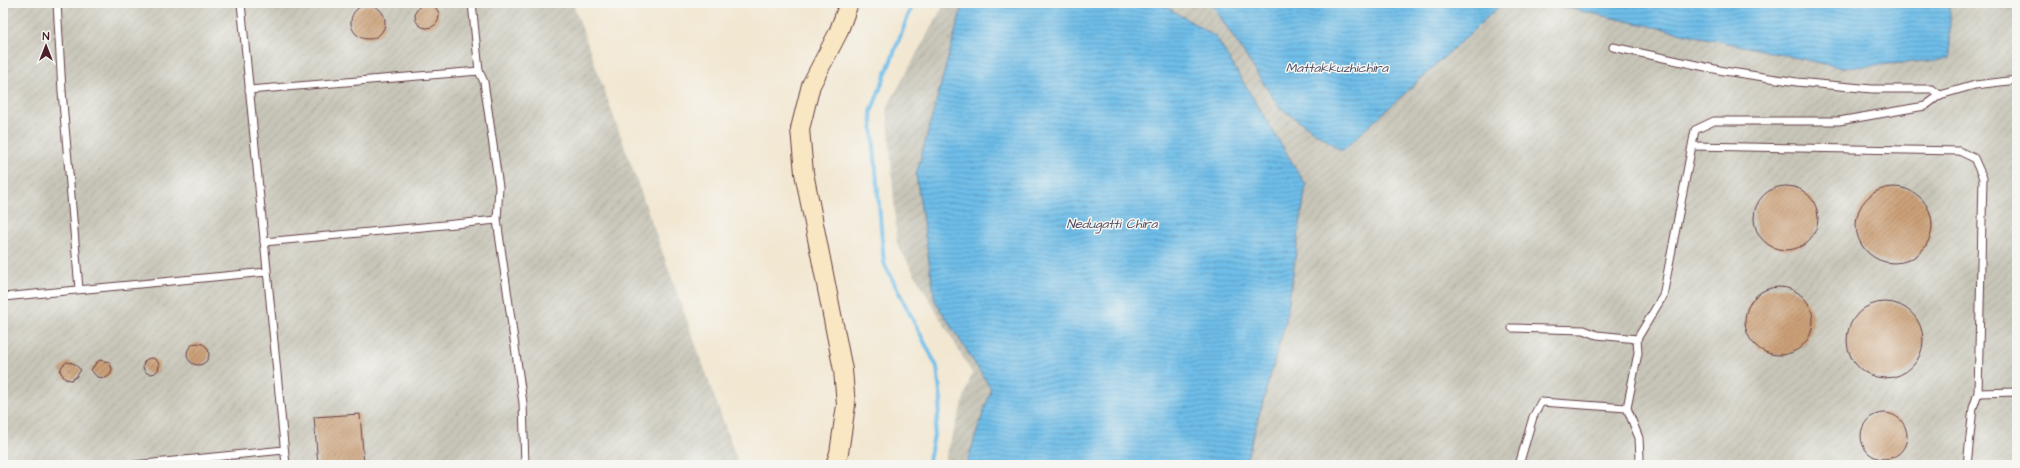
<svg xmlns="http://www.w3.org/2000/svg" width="2020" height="468" font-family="'Architects Daughter',sans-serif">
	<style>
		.industrial { fill: url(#industrial-furrows) }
		.water { fill: url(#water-rules); stroke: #5c6e8a }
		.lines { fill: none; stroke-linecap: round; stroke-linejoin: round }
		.stream { stroke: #6ebee9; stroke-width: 4 }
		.building { fill: url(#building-hatch) }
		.service-casing { stroke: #633d44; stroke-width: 9 }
		.secondary-casing { stroke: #633d44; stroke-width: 20 }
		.service { stroke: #fff; stroke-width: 7 }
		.secondary { stroke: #f9e7c3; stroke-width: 18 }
		.labels { text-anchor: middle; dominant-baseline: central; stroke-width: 3; stroke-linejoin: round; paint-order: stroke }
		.water-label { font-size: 13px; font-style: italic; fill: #554f64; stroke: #f6f6f2 }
	</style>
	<defs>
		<pattern id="industrial-furrows" width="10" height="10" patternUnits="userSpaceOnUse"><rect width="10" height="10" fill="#c7c5b8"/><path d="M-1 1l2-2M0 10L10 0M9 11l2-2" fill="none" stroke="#aca99e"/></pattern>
		<pattern id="water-rules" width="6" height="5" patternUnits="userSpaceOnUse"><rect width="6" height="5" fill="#6ebee9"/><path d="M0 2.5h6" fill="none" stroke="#5c9abd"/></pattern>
		<pattern id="building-hatch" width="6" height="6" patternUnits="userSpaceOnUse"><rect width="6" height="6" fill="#cba078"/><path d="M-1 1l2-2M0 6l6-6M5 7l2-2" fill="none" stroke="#a78263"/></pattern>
	</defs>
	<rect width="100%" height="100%" fill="#f6f6f2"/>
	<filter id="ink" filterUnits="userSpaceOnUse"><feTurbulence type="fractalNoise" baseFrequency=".025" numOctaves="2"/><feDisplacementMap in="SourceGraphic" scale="8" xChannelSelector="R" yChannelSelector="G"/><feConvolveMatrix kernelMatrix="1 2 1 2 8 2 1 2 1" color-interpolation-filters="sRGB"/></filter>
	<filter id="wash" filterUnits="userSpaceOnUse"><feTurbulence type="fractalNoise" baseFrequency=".012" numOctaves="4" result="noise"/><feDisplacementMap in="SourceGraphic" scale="16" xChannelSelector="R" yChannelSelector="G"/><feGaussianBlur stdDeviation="0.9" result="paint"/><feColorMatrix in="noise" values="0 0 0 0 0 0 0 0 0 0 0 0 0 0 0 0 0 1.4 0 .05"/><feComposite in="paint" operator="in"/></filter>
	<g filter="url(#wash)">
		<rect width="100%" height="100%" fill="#f2e7d1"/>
		<!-- industrial -->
		<g class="industrial">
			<polygon points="3,3 573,3 739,465 3,465"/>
			<polygon points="942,3 2017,3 2017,465 943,465 972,373 897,244 887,107 942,8"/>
		</g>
		<!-- water -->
		<g class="water">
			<polygon points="963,3 1160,3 1216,37 1306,185 1286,321 1245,465 966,465 991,389 935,301 916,175"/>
			<polygon points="1211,3 1503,3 1342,151 1279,107"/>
			<polygon points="1544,3 1950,3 1950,59 1843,68"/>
		</g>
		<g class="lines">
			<!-- stream -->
			<polyline class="stream" points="913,3 871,112 884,263 937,367 941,401 928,465"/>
		</g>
		<g id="blocks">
			<!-- building -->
			<g class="building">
				<circle cx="427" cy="16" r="12"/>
				<circle cx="368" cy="22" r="17"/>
				<circle cx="1786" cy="218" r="32"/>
				<circle cx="1894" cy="225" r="38"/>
				<circle cx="1779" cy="321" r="34"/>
				<circle cx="1885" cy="340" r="38"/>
				<circle cx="198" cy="354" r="11"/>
				<circle cx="151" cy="366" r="8"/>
				<polygon points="100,360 109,362 112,368 111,374 106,378 97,377 91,370 96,363"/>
				<polygon points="67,362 73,363 81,370 76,377 71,380 65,379 60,371 62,366"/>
				<circle cx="1884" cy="436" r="23"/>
				<polygon points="360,414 364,465 318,465 314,417"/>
			</g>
		</g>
	</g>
	<g filter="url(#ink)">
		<use href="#blocks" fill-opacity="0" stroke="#633d44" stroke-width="1"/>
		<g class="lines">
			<defs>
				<g id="service">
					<polyline points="57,3 62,91 79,289"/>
					<polyline points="241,3 286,465"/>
					<polyline points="472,3 479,71 484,82 499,187 497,220 523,403 525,465"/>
					<polyline points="1613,47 1724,71 1797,82 1872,89 1932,89 1940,95"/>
					<polyline points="249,90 479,71"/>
					<polyline points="1693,146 1959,151 1974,158 1983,178 1978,393 1973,408 1967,465"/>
					<polyline points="264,242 497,220"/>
					<polyline points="3,297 267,272"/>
					<polyline points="1512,328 1584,330 1597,335 1637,339"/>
					<polyline points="1978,393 2017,392"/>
					<polyline points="134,465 284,450"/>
					<polyline points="1519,465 1533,417 1541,402 1627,408"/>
					<polyline points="1637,465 1640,458 1639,438 1627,408 1638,353 1637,339 1663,296 1695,130 1714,121 1839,121 1925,106 1940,95 1975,85 2017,80"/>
				</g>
				<polyline id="secondary" points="835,465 839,453 846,405 843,370 804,173 800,129 811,85 838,33 849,3"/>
			</defs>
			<!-- service casing -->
			<use href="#service" class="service-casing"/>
			<!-- secondary casing -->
			<use href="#secondary" class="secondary-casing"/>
			<!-- service -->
			<use href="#service" class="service"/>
			<!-- secondary -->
			<use href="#secondary" class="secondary"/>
		</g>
	</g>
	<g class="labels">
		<!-- water labels -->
		<g class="water-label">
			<text x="1337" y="68">Mattakkuzhichira</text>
			<text x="1112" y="224">Nedugatti Chira</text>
		</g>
	</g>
	<!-- margin -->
	<rect width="2020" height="468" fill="none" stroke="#f6f6f2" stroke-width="16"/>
	<!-- north arrow -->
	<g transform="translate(46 46)" stroke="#f6f6f2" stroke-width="3" paint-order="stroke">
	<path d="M0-3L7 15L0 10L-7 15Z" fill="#4a1f2b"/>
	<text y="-6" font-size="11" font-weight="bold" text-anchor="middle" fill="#4a1f2b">N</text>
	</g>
</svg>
